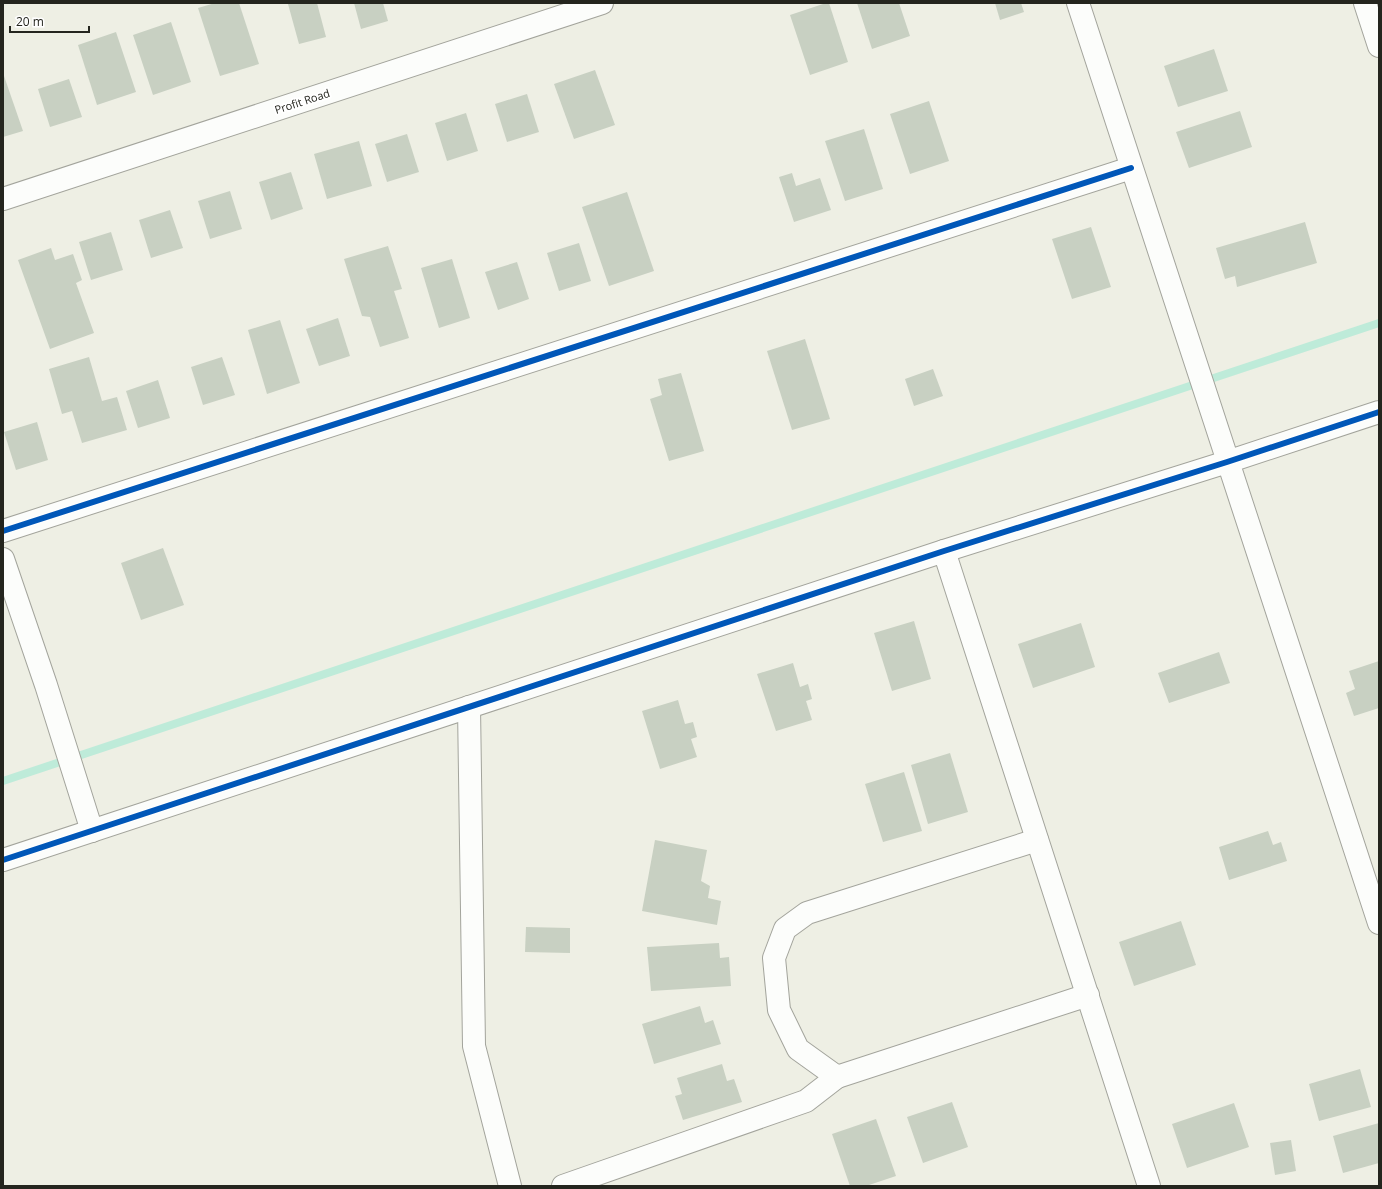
<svg xmlns="http://www.w3.org/2000/svg" width="1382" height="1189" font-family="'Open Sans',sans-serif">
	<style>
		.lines { fill: none; stroke-linecap: round; stroke-linejoin: round }
		.stream { stroke: #beebd9; stroke-width: 8 }
		.building { fill: #c8d0c2 }
		.street-casing { stroke: #a3a49c; stroke-width: 24 }
		.secondary-casing { stroke: #a3a49c; stroke-width: 24 }
		.street { stroke: #fcfdfb; stroke-width: 22 }
		.secondary { stroke: #fcfdfb; stroke-width: 22 }
		.cycleway-casing { stroke: #fff; stroke-width: 8 }
		.cycleway { stroke: #0057b8; stroke-width: 6 }
		.labels { text-anchor: middle; dominant-baseline: central; stroke-width: 4; stroke-linejoin: round; paint-order: stroke }
		.street-label { font-size: 11px; fill: #24251e; stroke: #fff }
	</style>
	<rect width="100%" height="100%" fill="#eeefe4"/>
	<g class="lines">
		<!-- stream -->
		<polyline class="stream" points="3,781 1379,323"/>
	</g>
	<!-- building -->
	<g class="building">
		<polygon points="215,3 239,3 259,64 220,76 198,8"/>
		<polygon points="290,3 317,3 326,37 299,44 288,4"/>
		<polygon points="354,3 383,3 388,21 361,29"/>
		<polygon points="826,3 829,3 848,62 810,75 790,15"/>
		<polygon points="857,3 899,3 910,36 872,49"/>
		<polygon points="995,3 1021,3 1024,12 1000,20"/>
		<polygon points="171,22 191,82 153,95 133,35"/>
		<polygon points="116,32 136,92 97,105 78,45"/>
		<polygon points="1214,49 1228,91 1178,107 1164,66"/>
		<polygon points="595,70 615,125 574,139 554,84"/>
		<polygon points="3,73 23,131 3,137"/>
		<polygon points="69,79 82,117 50,127 38,89"/>
		<polygon points="527,94 539,132 507,142 495,104"/>
		<polygon points="929,101 949,161 910,174 890,114"/>
		<polygon points="1240,111 1252,147 1189,168 1176,132"/>
		<polygon points="466,113 478,151 447,161 435,123"/>
		<polygon points="864,129 883,189 845,201 825,141"/>
		<polygon points="407,134 419,172 387,182 375,144"/>
		<polygon points="359,141 372,186 327,199 314,154"/>
		<polygon points="291,172 303,209 271,220 259,182"/>
		<polygon points="792,173 796,186 820,178 831,210 794,222 779,177"/>
		<polygon points="230,191 242,229 210,239 198,201"/>
		<polygon points="627,192 654,271 609,286 582,207"/>
		<polygon points="170,210 183,248 151,258 139,220"/>
		<polygon points="1305,222 1317,263 1237,287 1235,276 1225,279 1216,248"/>
		<polygon points="1091,227 1111,287 1072,299 1052,239"/>
		<polygon points="111,232 123,270 91,280 79,242"/>
		<polygon points="579,243 591,281 559,291 547,253"/>
		<polygon points="388,246 402,289 394,291 409,338 380,347 370,317 362,316 344,259"/>
		<polygon points="51,248 55,260 73,254 82,280 76,283 94,333 50,349 18,260"/>
		<polygon points="452,259 470,318 439,328 421,268"/>
		<polygon points="517,262 529,299 498,310 485,272"/>
		<polygon points="338,318 350,356 319,366 306,329"/>
		<polygon points="280,320 300,383 267,394 248,330"/>
		<polygon points="805,339 830,419 792,430 767,351"/>
		<polygon points="89,357 102,401 117,397 127,430 82,443 72,411 62,414 49,369"/>
		<polygon points="222,357 235,395 203,405 191,367"/>
		<polygon points="933,369 943,396 914,406 905,379"/>
		<polygon points="681,373 704,451 669,461 650,399 662,395 658,379"/>
		<polygon points="158,380 170,418 138,428 126,391"/>
		<polygon points="37,422 48,460 16,470 4,432"/>
		<polygon points="163,548 184,605 141,620 121,563"/>
		<polygon points="914,621 931,679 892,691 874,633"/>
		<polygon points="1081,623 1095,667 1033,688 1018,644"/>
		<polygon points="1219,652 1230,683 1169,703 1158,673"/>
		<polygon points="1379,661 1379,708 1354,716 1346,693 1355,689 1349,671"/>
		<polygon points="793,663 800,687 808,684 812,699 806,701 812,720 776,731 757,674"/>
		<polygon points="678,700 685,724 693,722 697,737 691,739 697,757 660,769 642,711"/>
		<polygon points="950,753 968,812 928,824 911,765"/>
		<polygon points="904,772 922,831 883,842 865,784"/>
		<polygon points="1268,831 1273,845 1281,842 1287,861 1229,880 1219,847"/>
		<polygon points="655,840 707,850 701,881 710,886 708,898 721,901 717,925 642,911"/>
		<polygon points="1181,921 1196,965 1134,986 1119,942"/>
		<polygon points="526,927 570,928 570,953 525,952"/>
		<polygon points="719,943 720,958 729,957 731,986 651,991 647,947"/>
		<polygon points="700,1006 705,1023 713,1020 721,1044 654,1064 642,1024"/>
		<polygon points="722,1064 727,1081 734,1079 742,1102 683,1120 675,1096 682,1094 677,1078"/>
		<polygon points="1360,1069 1371,1107 1319,1121 1309,1084"/>
		<polygon points="952,1102 968,1147 923,1163 907,1117"/>
		<polygon points="1234,1103 1249,1147 1187,1168 1172,1124"/>
		<polygon points="876,1119 896,1176 866,1186 850,1186 832,1134"/>
		<polygon points="1379,1123 1379,1163 1343,1173 1333,1136"/>
		<polygon points="1291,1140 1296,1171 1275,1175 1270,1143"/>
	</g>
	<g class="lines">
		<defs>
			<g id="street">
				<polyline points="1078,3 1379,923"/>
				<polyline points="3,531 1131,168"/>
				<polyline points="944,551 1149,1186"/>
				<polyline points="3,559 46,685 92,831"/>
				<polyline points="469,707 474,1046 510,1186"/>
				<polyline points="1037,840 807,913 785,929 774,958 779,1010 798,1049 837,1077 1088,995"/>
				<polyline points="3,860 944,551 1227,462 1379,412"/>
				<polyline points="563,1186 806,1101 837,1077"/>
			</g>
			<g id="secondary">
				<polyline points="1365,3 1379,46"/>
				<polyline points="3,199 602,3"/>
			</g>
		</defs>
		<!-- street casing -->
		<use href="#street" class="street-casing"/>
		<!-- secondary casing -->
		<use href="#secondary" class="secondary-casing"/>
		<!-- street -->
		<use href="#street" class="street"/>
		<!-- secondary -->
		<use href="#secondary" class="secondary"/>
		<defs>
			<g id="cycleway">
				<polyline points="3,531 1131,168"/>
				<polyline points="3,860 944,551 1227,462 1379,412"/>
			</g>
		</defs>
		<!-- cycleway casing -->
		<use href="#cycleway" class="cycleway-casing"/>
		<!-- cycleway -->
		<use href="#cycleway" class="cycleway"/>
	</g>
	<g class="labels">
		<!-- street labels -->
		<g class="street-label">
			<text transform="translate(302 101) rotate(-18)">Profit Road</text>
		</g>
	</g>
	<!-- border -->
	<rect width="1382" height="1189" fill="none" stroke="#24251e" stroke-width="8"/>
	<!-- scale -->
	<path d="M10 26v6h79v-6" fill="none" stroke="#24251e" stroke-width="2"/>
	<text x="16" y="26" font-size="12" fill="#24251e" stroke="#ffffff" stroke-width="3" paint-order="stroke">20 m</text>
</svg>
